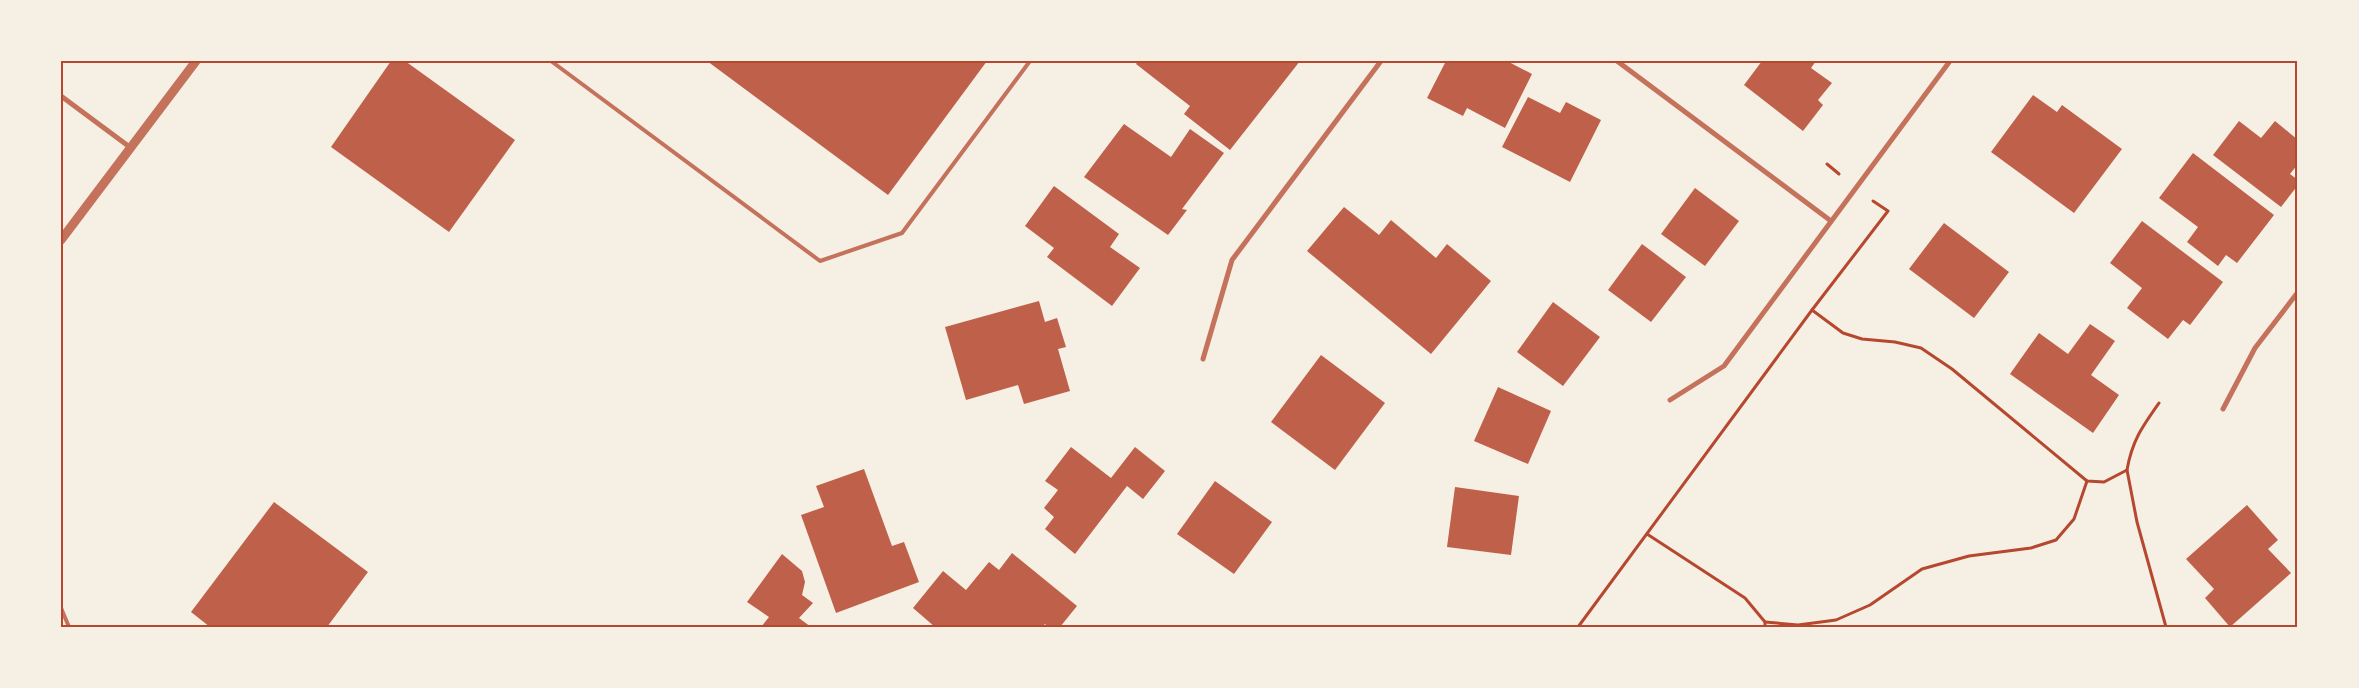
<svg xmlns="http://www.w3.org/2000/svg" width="2359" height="688" font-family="'Source Serif 4',serif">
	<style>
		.building { fill: #bf614a }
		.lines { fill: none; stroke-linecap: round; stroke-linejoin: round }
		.path { stroke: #b5482f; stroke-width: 3 }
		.service { stroke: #c5725c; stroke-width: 4 }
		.minor { stroke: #c5725c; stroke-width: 5 }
		.tertiary { stroke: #c5725c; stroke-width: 9 }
		.neatline { fill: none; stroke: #b5482f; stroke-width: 2 }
	</style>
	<rect width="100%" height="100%" fill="#f6efe4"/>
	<!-- building -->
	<g class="building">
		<polygon points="391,61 405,61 515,140 449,232 331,147"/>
		<polygon points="707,61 987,61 888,195"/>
		<polygon points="1138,61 1300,61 1230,150 1184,114 1190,106 1136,64"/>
		<polygon points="1446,61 1507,61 1532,74 1505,128 1467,108 1463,116 1427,98"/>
		<polygon points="1762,61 1816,61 1811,68 1832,83 1818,100 1823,105 1803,131 1744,85"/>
		<polygon points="2033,95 2057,112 2062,105 2122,149 2074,213 1991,152"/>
		<polygon points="1528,97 1560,113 1566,102 1601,120 1570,182 1502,147"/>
		<polygon points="2239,121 2261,138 2275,121 2298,140 2298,164 2290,174 2298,180 2298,185 2281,207 2213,155"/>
		<polygon points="1124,124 1171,157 1190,129 1224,153 1182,209 1187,210 1168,235 1084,177"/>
		<polygon points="2193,153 2274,215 2237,263 2226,255 2218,266 2187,242 2198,227 2159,198"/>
		<polygon points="1054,186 1119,234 1110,247 1140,268 1112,306 1047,257 1054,248 1025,226"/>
		<polygon points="1695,188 1739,221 1705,266 1661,234"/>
		<polygon points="1344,207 1379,235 1391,220 1436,258 1447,244 1491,281 1431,354 1307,251"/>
		<polygon points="2142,221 2223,282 2190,325 2183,320 2168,339 2127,308 2142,288 2110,263"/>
		<polygon points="1944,223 2009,272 1974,318 1909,269"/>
		<polygon points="1642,244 1686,277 1651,322 1608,290"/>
		<polygon points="1039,301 1045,322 1057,318 1066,347 1058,349 1070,391 1024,404 1018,385 966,400 945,327"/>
		<polygon points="1553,302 1600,337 1563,386 1517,352"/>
		<polygon points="2090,324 2115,341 2091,375 2119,395 2093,433 2010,374 2039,333 2068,354"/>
		<polygon points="1321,355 1385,403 1335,470 1271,422"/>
		<polygon points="1498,387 1551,411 1528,464 1474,441"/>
		<polygon points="1071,447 1111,478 1135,447 1165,471 1143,499 1127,486 1075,554 1045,529 1054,517 1044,508 1058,490 1045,481"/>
		<polygon points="864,469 892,546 904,542 919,582 836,613 801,515 824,507 816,486"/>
		<polygon points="1215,481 1272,522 1234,574 1177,534"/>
		<polygon points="1455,487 1519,496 1511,555 1447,547"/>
		<polygon points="274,502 368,572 327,627 210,627 191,612"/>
		<polygon points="2247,505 2278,540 2268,549 2291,573 2230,627 2205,598 2214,589 2186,559"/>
		<polygon points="1012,553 1077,606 1060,627 1048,627 1045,624 1042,627 935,627 913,608 943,571 966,590 989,562 999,570"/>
		<polygon points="782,554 802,571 805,582 802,595 813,603 799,618 811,627 761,627 769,617 747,602"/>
	</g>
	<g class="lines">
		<!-- path -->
		<g class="path">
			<polyline points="1827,164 1839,174"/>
			<path d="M1812 310 1843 333 1862 339 1895 342 1921 348 1952 369 2087 481 2104 482 2127 470C2132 441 2142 427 2159 403"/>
			<polyline points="2127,470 2137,522 2166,627"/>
			<polyline points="1647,534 1745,598 1765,622 1765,627"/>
			<polyline points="1765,622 1798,625 1836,620 1870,605 1922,569 1969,556 2031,548 2056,540 2074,519 2087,481"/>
			<polyline points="1578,627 1812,310 1888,211 1873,201"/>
		</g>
		<!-- service -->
		<g class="service">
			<polyline points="551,61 820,261 902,233 1030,61"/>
			<polyline points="61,608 69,627"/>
		</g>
		<!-- minor -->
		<g class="minor">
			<polyline points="1617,61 1831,221"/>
			<polyline points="61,96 131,148"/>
			<polyline points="1203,359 1232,260 1381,61"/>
			<polyline points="1670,400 1724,366 1950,61"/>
			<polyline points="2223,409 2255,348 2298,292"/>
		</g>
		<!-- tertiary -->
		<polyline class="tertiary" points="61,240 196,61"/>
	</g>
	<!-- border -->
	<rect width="2359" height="688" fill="none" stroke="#f6efe4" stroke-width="125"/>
	<rect x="62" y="62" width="2234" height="564" class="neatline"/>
</svg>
